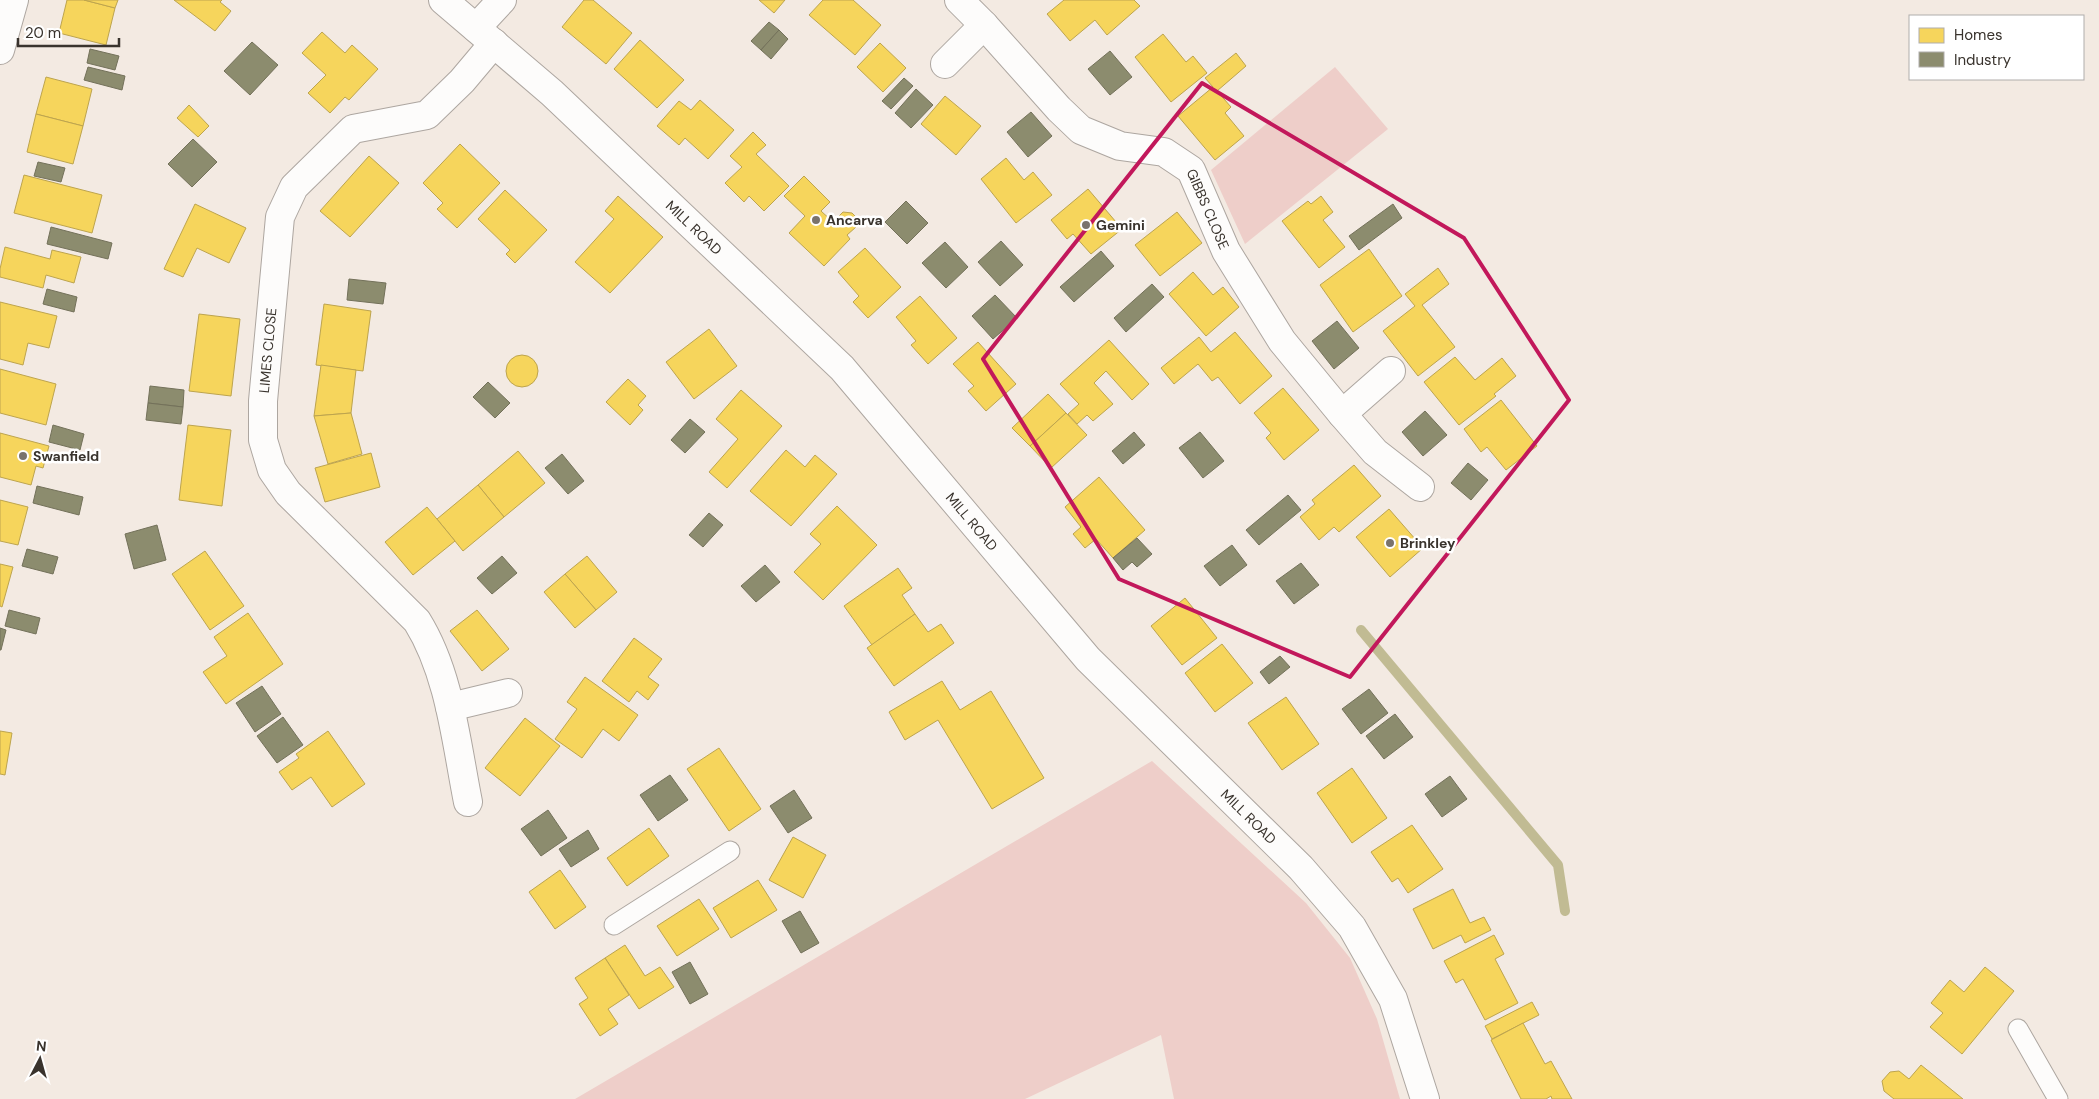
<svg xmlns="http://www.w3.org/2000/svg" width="2099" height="1099" font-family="'DM Sans',sans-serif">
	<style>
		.green { fill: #eecec9 }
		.homes { fill: #f6d55c; stroke: #bda44e }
		.industry { fill: #8c8c6e; stroke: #73715a }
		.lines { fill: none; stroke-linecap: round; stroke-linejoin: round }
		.stream { stroke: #c1bb93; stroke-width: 10 }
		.lane-casing { stroke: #ada6a0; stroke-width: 21 }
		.street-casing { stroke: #ada6a0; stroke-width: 30 }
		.lane { stroke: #fdfcfb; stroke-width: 19 }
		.street { stroke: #fdfcfb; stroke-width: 28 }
		.marked { fill: none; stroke: #c2185b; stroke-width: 4; stroke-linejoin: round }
		.poi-dot { fill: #7a736c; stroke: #fff; stroke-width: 2 }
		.labels { text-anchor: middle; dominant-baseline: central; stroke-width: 5; stroke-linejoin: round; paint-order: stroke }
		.street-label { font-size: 14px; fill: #39332d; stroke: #fff }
		.poi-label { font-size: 14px; font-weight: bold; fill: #39332d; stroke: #fff; text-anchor: start }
	</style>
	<rect width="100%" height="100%" fill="#f3eae2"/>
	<!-- green -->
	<g class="green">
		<polygon points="1335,67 1388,129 1245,244 1211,170"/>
		<polygon points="1152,761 1306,903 1350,958 1377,1019 1400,1099 1174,1099 1161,1035 1025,1099 575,1099"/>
	</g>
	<!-- homes -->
	<g class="homes">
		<polygon points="67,0 84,0 115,8 106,45 59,33"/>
		<polygon points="84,0 118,0 115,8"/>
		<polygon points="174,0 222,0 220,2 231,11 215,31"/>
		<polygon points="584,0 593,0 632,33 606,64 562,27"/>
		<polygon points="759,0 785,0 774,13"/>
		<polygon points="823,0 853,0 881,25 855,55 809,15"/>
		<polygon points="1064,0 1134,0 1140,6 1107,35 1095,20 1070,41 1047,14"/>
		<polygon points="322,32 345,53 352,45 378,69 349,100 345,97 330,113 308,93 326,75 302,53"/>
		<polygon points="1163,34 1186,62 1193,56 1207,73 1171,102 1135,57"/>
		<polygon points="640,40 684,80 657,108 614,69"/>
		<polygon points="880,43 906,68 883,92 857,67"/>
		<polygon points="1236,53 1246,66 1217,91 1231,107 1225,113 1244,136 1215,160 1178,116 1213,87 1205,78"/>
		<polygon points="46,77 92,89 83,126 36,114"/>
		<polygon points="945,96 981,126 956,155 921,124"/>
		<polygon points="700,100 734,130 708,159 685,138 679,145 657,126 679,101 691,110"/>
		<polygon points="189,105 209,126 198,137 177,118"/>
		<polygon points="36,114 83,126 73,164 27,152"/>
		<polygon points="753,132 766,145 756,154 789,186 764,211 749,196 744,202 725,183 742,167 730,156"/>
		<polygon points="460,144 500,183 457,228 437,209 443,203 423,183"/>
		<polygon points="369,156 399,183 350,237 320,211"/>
		<polygon points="1006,158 1024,180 1033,172 1052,195 1016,223 981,179"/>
		<polygon points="24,175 102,195 92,233 14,213"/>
		<polygon points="804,176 830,202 821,211 833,222 843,212 852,213 858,219 856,227 847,235 850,239 824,266 789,233 805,216 784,196"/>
		<polygon points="1088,189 1122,229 1091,254 1073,234 1067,239 1051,220"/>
		<polygon points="505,190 547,230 515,263 506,254 510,250 478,219"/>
		<polygon points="618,196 663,237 610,293 575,262 614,219 605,211"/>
		<polygon points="1321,196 1333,212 1323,220 1345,247 1319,268 1282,221 1308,201 1311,204"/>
		<polygon points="195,204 246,228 229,263 197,248 183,277 164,269"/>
		<polygon points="1177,212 1202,243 1160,276 1135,245"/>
		<polygon points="5,247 50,259 52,250 81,257 74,283 46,275 43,288 0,277 0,269"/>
		<polygon points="865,248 901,287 868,318 853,302 859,296 838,272"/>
		<polygon points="1369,249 1402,296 1353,332 1320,285"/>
		<polygon points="1438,268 1449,284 1422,305 1455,347 1418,376 1383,331 1415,306 1405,294"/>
		<polygon points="1193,272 1213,295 1223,287 1239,307 1206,336 1169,294"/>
		<polygon points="920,296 957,338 928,364 911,345 916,341 896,317"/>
		<polygon points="0,302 57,316 49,348 28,343 23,365 0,359"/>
		<polygon points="324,304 371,311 363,371 316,365"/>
		<polygon points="199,314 240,319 231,396 189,391"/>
		<polygon points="709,329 737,366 694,399 666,362"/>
		<polygon points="1235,332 1272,376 1240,404 1218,377 1212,381 1198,364 1174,384 1161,368 1199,337 1211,352"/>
		<polygon points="1109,340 1149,384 1132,400 1106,371 1094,383 1113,404 1093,421 1087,415 1077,424 1068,414 1079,404 1060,384"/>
		<polygon points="978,342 1016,384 986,411 968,391 974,386 953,364"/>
		<circle cx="522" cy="371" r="16"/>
		<polygon points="1455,357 1475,380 1502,358 1516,376 1494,394 1496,396 1459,425 1424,382"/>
		<polygon points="321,365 356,370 351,413 314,416"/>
		<polygon points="0,369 56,384 46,425 0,413"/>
		<polygon points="628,379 646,396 638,405 643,410 630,425 606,402"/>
		<polygon points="1283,388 1319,430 1284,460 1266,438 1271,433 1254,413"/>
		<polygon points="741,390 782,426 727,488 709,472 738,439 716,419"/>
		<polygon points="1048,394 1066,413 1030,446 1012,428"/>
		<polygon points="1501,400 1537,446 1506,470 1487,447 1481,452 1464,429"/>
		<polygon points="351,413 362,454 328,464 314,416"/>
		<polygon points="1066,413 1087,435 1051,468 1030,446"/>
		<polygon points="188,425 231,430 222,506 179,500"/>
		<polygon points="0,433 49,446 43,468 36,466 31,485 0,477"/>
		<polygon points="786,450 805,467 815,455 837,474 791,526 750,491"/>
		<polygon points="518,451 545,483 504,517 478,485"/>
		<polygon points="371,453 380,487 325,502 315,468"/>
		<polygon points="1354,465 1381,496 1339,532 1334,527 1319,540 1300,517 1315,504 1312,500"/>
		<polygon points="1099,477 1145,530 1113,558 1096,539 1085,548 1073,534 1081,527 1065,507"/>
		<polygon points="478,485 504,517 463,551 437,519"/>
		<polygon points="0,500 28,507 18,545 0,541"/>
		<polygon points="837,506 877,545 823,600 794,572 821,544 810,534"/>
		<polygon points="427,507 455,541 413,575 385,542"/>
		<polygon points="1389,509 1423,548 1390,577 1356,537"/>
		<polygon points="205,551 244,606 210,630 172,574"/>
		<polygon points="587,556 617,592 596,610 565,574"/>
		<polygon points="0,564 13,567 2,607 0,606"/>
		<polygon points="898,568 912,588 902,595 915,614 872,645 844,606"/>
		<polygon points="565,574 596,610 575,628 544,592"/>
		<polygon points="1185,598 1217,638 1182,665 1151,626"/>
		<polygon points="477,610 509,649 482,671 450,631"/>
		<polygon points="248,613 283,664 226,704 203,672 227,656 214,637"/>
		<polygon points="915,614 928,632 941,624 954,643 894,686 867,648"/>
		<polygon points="634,638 662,659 648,677 659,685 648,700 637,691 629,702 602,681"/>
		<polygon points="1222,644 1253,683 1215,712 1185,673"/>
		<polygon points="585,677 638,715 619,741 603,729 582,758 555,739 577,709 567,702"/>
		<polygon points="942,681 960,710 991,691 1044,778 992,809 938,720 905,740 889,712"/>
		<polygon points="1286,697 1319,744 1282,770 1248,723"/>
		<polygon points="525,718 560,746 520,796 485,768"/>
		<polygon points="0,731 12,733 5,775 0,774"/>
		<polygon points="328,731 365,784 332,807 311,777 292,790 279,772 299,758 296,754"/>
		<polygon points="719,748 761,809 729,831 687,769"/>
		<polygon points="1352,768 1387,818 1352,843 1317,793"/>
		<polygon points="1412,825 1443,869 1408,893 1398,878 1392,882 1371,852"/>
		<polygon points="649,828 669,856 627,886 607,858"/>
		<polygon points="793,837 826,855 803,898 769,880"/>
		<polygon points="560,870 586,907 555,929 529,892"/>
		<polygon points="758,880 777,910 731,938 713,908"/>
		<polygon points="1453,889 1470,923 1484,917 1491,930 1465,943 1461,935 1433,949 1413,909"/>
		<polygon points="699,899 719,929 677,956 657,926"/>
		<polygon points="1494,935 1504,954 1495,959 1518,1003 1485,1020 1463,979 1456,983 1444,961"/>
		<polygon points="625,945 645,976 660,967 674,987 639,1009 605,958"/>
		<polygon points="605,958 629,995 608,1009 618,1024 600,1036 579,1004 588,998 575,978"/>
		<polygon points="1985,967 2014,991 1962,1054 1930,1027 1943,1013 1931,1003 1950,980 1964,992"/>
		<polygon points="1532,1002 1539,1015 1492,1039 1485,1026"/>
		<polygon points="1523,1023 1545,1064 1551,1061 1572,1099 1552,1099 1551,1096 1546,1099 1521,1099 1491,1040"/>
		<polygon points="1921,1065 1963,1099 1894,1099 1884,1091 1882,1081 1890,1072 1899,1071 1909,1079"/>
	</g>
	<!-- industry -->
	<g class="industry">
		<polygon points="769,22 779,30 761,50 751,41"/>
		<polygon points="779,30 788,39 771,59 761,50"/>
		<polygon points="252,42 278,65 250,95 224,71"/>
		<polygon points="90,49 119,56 115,70 87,63"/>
		<polygon points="1110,51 1132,77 1110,95 1088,69"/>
		<polygon points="88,67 125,76 122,90 84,80"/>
		<polygon points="904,78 913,86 891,109 882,101"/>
		<polygon points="916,89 933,105 911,128 895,113"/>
		<polygon points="1031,112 1052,136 1028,157 1007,132"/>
		<polygon points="193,139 217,162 192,187 168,164"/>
		<polygon points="38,162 65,168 61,182 34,176"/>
		<polygon points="906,201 928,223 907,244 885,222"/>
		<polygon points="1393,204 1402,218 1359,250 1349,236"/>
		<polygon points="51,227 112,243 108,259 47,244"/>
		<polygon points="1001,241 1023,265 1000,286 978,262"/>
		<polygon points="945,242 968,267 946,288 922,263"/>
		<polygon points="1101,251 1114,266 1074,302 1060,287"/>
		<polygon points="349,279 386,283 383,304 347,300"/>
		<polygon points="1152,284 1164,297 1126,332 1114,318"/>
		<polygon points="47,289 77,297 74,312 43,304"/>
		<polygon points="995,295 1017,318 993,339 972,316"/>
		<polygon points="1337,321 1359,348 1334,369 1312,341"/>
		<polygon points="488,382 510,403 495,418 473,397"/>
		<polygon points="150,386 184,390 183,407 148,403"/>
		<polygon points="148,403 183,407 181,424 146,420"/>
		<polygon points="1425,411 1447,435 1423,456 1402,432"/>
		<polygon points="690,419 705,432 685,453 671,440"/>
		<polygon points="53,425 84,434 80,450 49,442"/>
		<polygon points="1134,432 1145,445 1123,464 1112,451"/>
		<polygon points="1200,432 1224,461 1203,478 1179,448"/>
		<polygon points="562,454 584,481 568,494 545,468"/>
		<polygon points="1468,463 1488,480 1471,500 1451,483"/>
		<polygon points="37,486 83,497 79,515 33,503"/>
		<polygon points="1288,495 1301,510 1259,545 1246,530"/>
		<polygon points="709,513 723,525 703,547 689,535"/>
		<polygon points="157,525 166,560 134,569 125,534"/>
		<polygon points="1137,538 1152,554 1137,567 1132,562 1123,570 1113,558"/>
		<polygon points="1232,545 1247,565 1220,586 1204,566"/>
		<polygon points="27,549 58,557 53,574 22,566"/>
		<polygon points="502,556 517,573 492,594 477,578"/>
		<polygon points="1301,563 1319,585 1294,604 1276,581"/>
		<polygon points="765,565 780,582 756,602 741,586"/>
		<polygon points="9,610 40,618 36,634 5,626"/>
		<polygon points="0,628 6,630 1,650 0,650"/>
		<polygon points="1280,656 1290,667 1269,684 1260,672"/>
		<polygon points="262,686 281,714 255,732 236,703"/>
		<polygon points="1369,689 1388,713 1361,734 1342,709"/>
		<polygon points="1395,714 1413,737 1384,759 1366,736"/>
		<polygon points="283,717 303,745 277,763 257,736"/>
		<polygon points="670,775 688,800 658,821 640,795"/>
		<polygon points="1450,776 1467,799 1442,817 1425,794"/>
		<polygon points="794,790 812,818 788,833 770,806"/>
		<polygon points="548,810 567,838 541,856 521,829"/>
		<polygon points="588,830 599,849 571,867 559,849"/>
		<polygon points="800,911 819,943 801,953 782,921"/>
		<polygon points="690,962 708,994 690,1004 672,972"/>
	</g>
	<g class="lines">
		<!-- stream -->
		<polyline class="stream" points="1361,630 1558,865 1565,911"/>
		<defs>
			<g id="lane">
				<polyline points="614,925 730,851"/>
				<polyline points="2018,1029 2058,1099"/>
			</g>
			<g id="street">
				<path id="s1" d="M443 0 552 93 842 368 1088 659 1301 868 1352 927 1393 999 1425 1099"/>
				<path id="s2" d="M959 0 984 25 1059 109 1081 130 1120 146 1164 152 1191 170 1226 251 1282 341 1342 414 1375 452 1420 487"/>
				<polyline points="476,28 502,0"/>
				<polyline points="0,50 14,0"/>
				<polyline points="945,64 984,25"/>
				<polyline points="1342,414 1391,371"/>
				<polyline points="450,707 508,693"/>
				<path id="s3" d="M468 802C456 742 450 674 417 621L288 493 272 470 263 440V401L280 217 294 187 353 129 427 115 462 81 494 43"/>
			</g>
		</defs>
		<!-- lane casing -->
		<use href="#lane" class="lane-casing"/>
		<!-- street casing -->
		<use href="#street" class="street-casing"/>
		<!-- lane -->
		<use href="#lane" class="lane"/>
		<!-- street -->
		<use href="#street" class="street"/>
	</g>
	<!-- marked area -->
	<path class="marked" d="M1202 83 1464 238 1569 400 1350 677 1119 579 983 359Z"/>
	<!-- markers -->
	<g class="poi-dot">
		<circle cx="816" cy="220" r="5"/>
		<circle cx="1086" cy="225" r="5"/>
		<circle cx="23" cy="456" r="5"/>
		<circle cx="1390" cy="543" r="5"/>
	</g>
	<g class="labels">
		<!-- street labels -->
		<g class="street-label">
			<text stroke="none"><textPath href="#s2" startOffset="340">GIBBS CLOSE</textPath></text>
			<text stroke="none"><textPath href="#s1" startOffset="339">MILL ROAD</textPath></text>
			<text stroke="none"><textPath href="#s3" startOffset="520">LIMES CLOSE</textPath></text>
			<text stroke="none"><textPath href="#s1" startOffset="744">MILL ROAD</textPath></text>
			<text stroke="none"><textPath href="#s1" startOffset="1149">MILL ROAD</textPath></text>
		</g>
		<!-- poi labels -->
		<g class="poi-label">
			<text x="826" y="220">Ancarva</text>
			<text x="1096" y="225">Gemini</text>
			<text x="33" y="456">Swanfield</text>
			<text x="1400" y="543">Brinkley</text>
		</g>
	</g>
	<!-- legend -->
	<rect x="1909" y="15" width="175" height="65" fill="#ffffff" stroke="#b0adab"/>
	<rect x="1919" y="28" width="25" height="15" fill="#f6d55c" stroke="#b0adab"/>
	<text x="1954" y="40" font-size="15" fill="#39332d">Homes</text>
	<rect x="1919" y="52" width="25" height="15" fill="#8c8c6e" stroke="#b0adab"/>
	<text x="1954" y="65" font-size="15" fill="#39332d">Industry</text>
	<!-- north arrow -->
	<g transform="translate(40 1059) rotate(6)" stroke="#ffffff" stroke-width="4" paint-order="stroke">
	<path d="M0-4L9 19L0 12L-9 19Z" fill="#39332d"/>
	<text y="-8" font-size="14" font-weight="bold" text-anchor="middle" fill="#39332d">N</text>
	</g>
	<!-- scale -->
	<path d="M18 38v8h101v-8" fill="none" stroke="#39332d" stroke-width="2.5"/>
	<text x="25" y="38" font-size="15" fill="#39332d" stroke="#ffffff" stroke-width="4" paint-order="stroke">20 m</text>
</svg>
